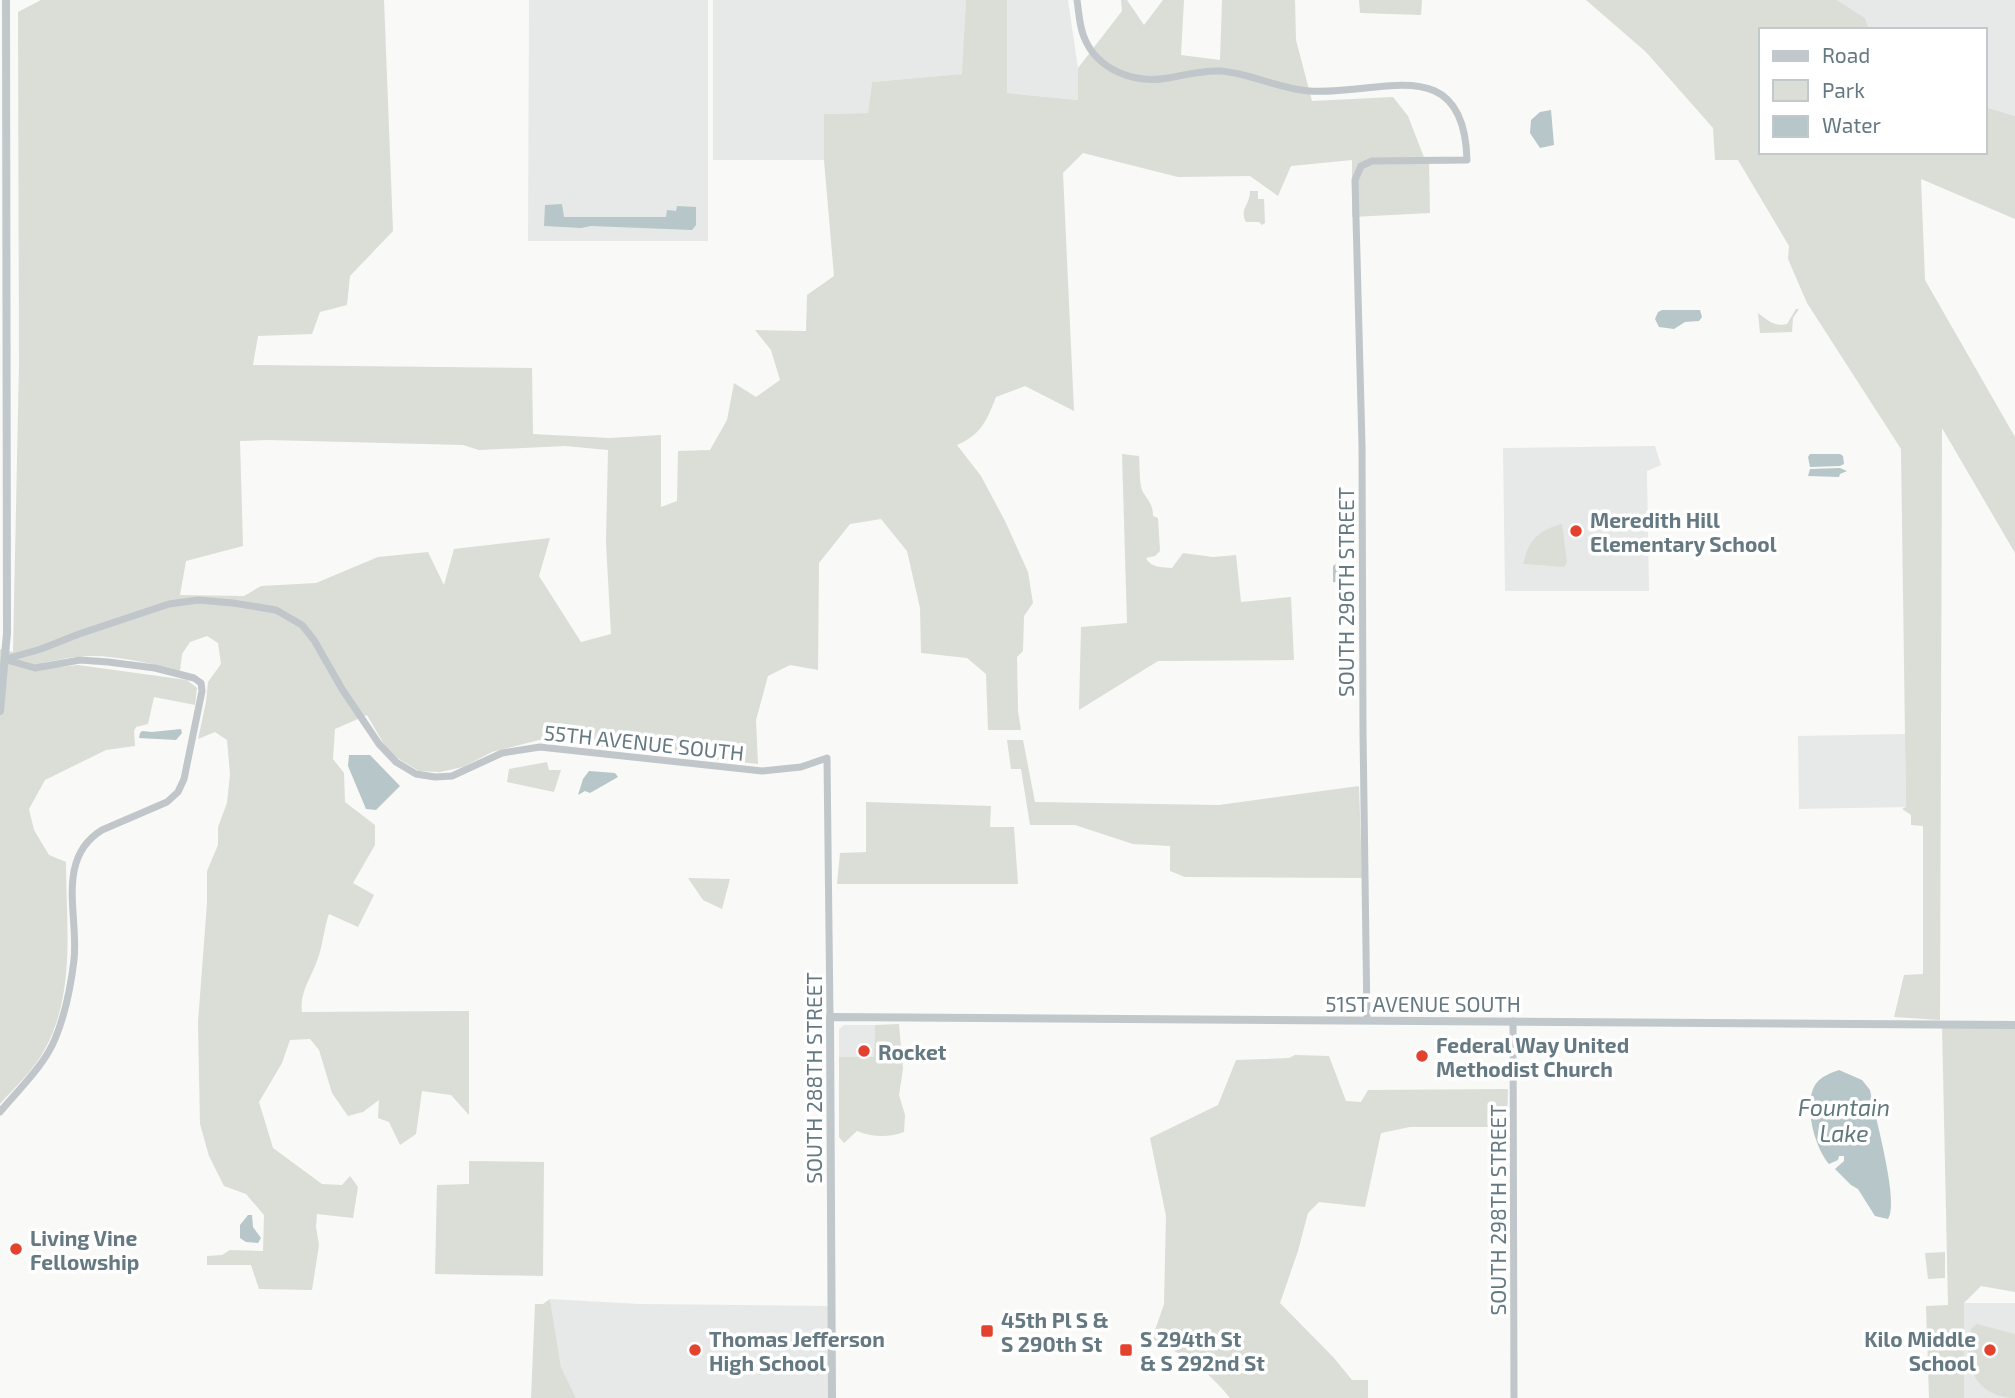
<svg xmlns="http://www.w3.org/2000/svg" width="2015" height="1398" font-family="'Exo 2',sans-serif">
	<style>
		.built { fill: #e7e9e8 }
		.green { fill: #daded6; fill-rule: evenodd }
		.water { fill: #b7c6c8 }
		.lines { fill: none; stroke-linecap: round; stroke-linejoin: round }
		.tertiary { stroke: #c0c6c9; stroke-width: 7 }
		.secondary { stroke: #c0c8cc; stroke-width: 8 }
		.poi-dot { fill: #e3422e; stroke: #fff; stroke-width: 2.5 }
		.labels { text-anchor: middle; dominant-baseline: central; stroke-width: 7; stroke-linejoin: round; paint-order: stroke }
		.poi-label { font-size: 21px; font-weight: bold; fill: #657982; stroke: #fff; text-anchor: start }
		.street-label { font-size: 21px; fill: #657982; stroke: #fff }
		.water-label { font-size: 23px; font-style: italic; fill: #5f787c; stroke: #fff }
	</style>
	<rect width="100%" height="100%" fill="#f9f9f7"/>
	<!-- built -->
	<g class="built">
		<polygon points="529,0 708,0 708,241 528,241"/>
		<polygon points="713,0 966,0 963,74 872,82 868,113 824,114 824,160 713,160"/>
		<polygon points="1007,0 1068,0 1078,68 1078,100 1007,93"/>
		<polygon points="1837,0 2015,0 2015,116 1985,107 1985,30 1869,30 1865,18"/>
		<polygon points="1655,446 1661,465 1647,471 1649,591 1505,591 1503,448"/>
		<polygon points="1905,734 1906,807 1799,809 1798,736"/>
		<polygon points="844,1025 875,1025 874,1057 839,1057 839,1029"/>
		<polygon points="550,1299 639,1304 832,1306 832,1398 576,1398 561,1367"/>
		<rect x="1964" y="1303" width="51" height="95"/>
	</g>
	<!-- green -->
	<g class="green">
		<path d="M41 0H384L393 231 350 276 347 305 320 312 312 334 258 336 253 365 532 368 533 434 610 438 661 435V507L677 501 678 451 710 450 727 420 734 383 756 397 780 380 771 350 755 330 806 331 807 295 834 276 824 160V114L868 113 872 82 962 74 966 0H1007V93L1078 100V68L1122 11 1121 0H1127L1144 25 1163 0H1184L1181 55 1220 60 1222 0H1295L1296 40 1312 101 1393 97 1408 116 1425 160H1429L1430 213 1352 217V160L1291 166 1278 196 1250 176 1178 177 1083 153 1063 173 1074 411 1025 386 996 397C987 420 981 435 957 445L981 476 1005 521 1028 572 1033 603 1024 616 1023 651 1017 657 1018 711 1021 730H988L986 674 967 658 921 653 920 608 907 551 881 519 850 524 819 563 818 670 790 665 768 676 756 720 758 764 539 740 492 752 463 767 440 772 419 771 389 753 367 715 335 729 333 759 344 773 345 802 375 825V845L353 883 374 895 358 927 329 914C324 928 323 944 318 958 312 977 299 992 302 1012L469 1011V1115L451 1095 422 1091 416 1134 400 1145 389 1122 378 1118 379 1100 363 1112 348 1116 332 1093 319 1050 310 1039 290 1040 282 1063 259 1102 273 1148 322 1184 342 1185 350 1176 358 1187 353 1218 317 1214 316 1227 319 1245 312 1290 259 1289 251 1265H207V1256L222 1255 230 1250 263 1251 264 1215 246 1194 224 1186 209 1156 200 1124 198 1022 207 903V871L218 845V827L227 803 230 774 227 740 215 732 198 739 206 702 208 682 221 664 218 643 207 636 190 642 182 654 180 671C150 663 107 653 76 657 65 658 54 661 43 663L60 667 78 665 187 680 197 688 195 705 154 697 148 724 136 727 134 731 135 746 106 750 45 780 29 809 34 830 49 855 66 862C66 925 76 992 45 1049 34 1070 15 1087 0 1104V649L13 652 19 364 18 12ZM268 440 463 445 479 450 565 446 608 450 606 543 611 634 581 642 539 576 550 538 454 549 444 585 428 552 378 557 316 583 261 586 244 596 180 595 186 561 243 546 240 441Z"/>
		<polygon points="1359,0 1422,0 1421,15 1360,13"/>
		<polygon points="1586,0 1837,0 1865,18 1869,30 1761,30 1761,152 1985,152 1985,107 2015,116 2015,219 1921,179 1925,280 2015,437 2015,553 1942,428 1940,1020 1894,1017 1904,975 1923,974 1923,826 1911,825 1911,815 1902,809 1906,807 1901,449 1807,303 1788,259 1789,246 1738,160 1715,160 1713,128 1646,52"/>
		<path d="M1250 191H1258V199H1264L1265 223 1262 225 1259 222H1246C1239 208 1250 206 1250 191Z"/>
		<path d="M1796 309H1799L1793 318 1792 332 1760 333 1758 313C1767 320 1775 327 1787 324Z"/>
		<path d="M1122 454 1139 456C1140 466 1139 481 1142 490 1147 500 1153 503 1153 516L1158 518 1160 551 1155 556 1146 558C1151 568 1162 567 1172 568L1183 553 1213 557 1236 555 1241 602 1291 597 1294 660 1158 661 1079 710 1081 627 1127 623Z"/>
		<path d="M1562 524 1567 562 1564 567 1523 564C1528 540 1539 530 1562 524Z"/>
		<polygon points="1007,740 1023,740 1035,802 1219,805 1359,786 1362,878 1185,877 1170,871 1170,846 1133,844 1075,825 1030,825 1021,769 1011,769"/>
		<polygon points="547,762 549,770 561,770 554,792 507,782 509,769"/>
		<polygon points="866,802 991,806 990,827 1014,827 1018,884 837,884 840,853 866,852"/>
		<polygon points="688,878 730,879 722,909 703,900"/>
		<path d="M899 1024 903 1069 899 1095 905 1115 904 1132C889 1138 871 1137 857 1131L844 1143 839 1137V1057H874L875 1025Z"/>
		<polygon points="1942,1024 2015,1025 2015,1292 1981,1286 1964,1303 1964,1398 1929,1398 1926,1306 1948,1305"/>
		<path d="M1295 1055 1329 1056 1346 1101 1361 1102 1368 1090 1508 1089 1507 1127H1410L1381 1133 1365 1207 1319 1202 1308 1213 1298 1251 1280 1303 1334 1358 1352 1380H1368V1398H1230C1207 1369 1184 1355 1152 1339L1164 1304 1166 1216 1150 1138 1218 1105 1236 1060 1289 1058Z"/>
		<polygon points="469,1161 544,1162 543,1276 435,1274 437,1185 469,1184"/>
		<polygon points="1945,1252 1945,1278 1928,1279 1925,1253"/>
		<polygon points="550,1299 561,1367 576,1398 531,1398 535,1304 543,1304"/>
		<path d="M1977 1324 2015 1334V1398C1976 1398 1961 1363 1971 1329Z"/>
	</g>
	<!-- water -->
	<g class="water">
		<polygon points="1551,110 1554,145 1540,148 1530,133 1531,120 1540,112"/>
		<polygon points="562,204 564,217 666,217 667,210 676,211 677,206 696,207 696,225 692,230 591,226 581,228 544,226 545,205"/>
		<polygon points="1662,310 1700,310 1702,317 1699,321 1685,322 1674,329 1659,327 1655,319 1658,312"/>
		<polygon points="1810,454 1840,454 1843,456 1844,464 1840,466 1810,467 1808,457"/>
		<polygon points="1840,468 1847,471 1840,474 1839,477 1808,476 1810,469"/>
		<polygon points="1337,563 1350,563 1342,572 1351,575 1350,584 1333,582 1333,566"/>
		<polygon points="181,729 182,733 176,740 139,738 140,733 142,731 152,732"/>
		<polygon points="349,755 370,755 400,786 376,810 366,809 348,766"/>
		<polygon points="589,771 615,773 618,777 590,793 585,791 578,795 583,779"/>
		<path d="M1839 1070 1862 1080 1870 1090C1874 1113 1900 1203 1888 1219L1875 1216 1858 1189 1851 1185 1835 1169 1844 1161V1156H1839L1838 1160 1829 1164C1815 1148 1803 1105 1815 1085 1820 1077 1830 1073 1839 1070Z"/>
		<polygon points="248,1215 252,1215 253,1227 261,1238 258,1243 246,1242 240,1238 240,1225"/>
	</g>
	<g class="lines">
		<!-- tertiary -->
		<g class="tertiary">
			<path d="M1077 0C1079 12 1079 25 1084 37 1097 70 1134 84 1168 78 1185 75 1202 70 1220 71 1251 73 1278 89 1309 91 1379 96 1464 49 1467 160L1372 161 1361 166 1355 180 1362 445 1363 732 1367 1020"/>
			<polyline points="6,659 41,649 79,634 169,604 198,600 233,603 276,610 302,625 314,640 342,689 379,744 396,762 416,774 435,777 452,776 502,753 540,747 762,771 801,767 827,758 830,1017"/>
			<polyline points="1513,1021 1514,1398"/>
			<path d="M0 1112C19 1089 44 1066 55 1039 65 1015 71 985 74 960 79 916 55 859 102 830L167 802 178 792 184 779 202 691 201 683 194 678 155 668 108 662 80 660 35 668 7 660"/>
		</g>
		<!-- secondary -->
		<g class="secondary">
			<polyline points="0,711 7,633 6,0"/>
			<polyline points="832,1398 830,1017 2015,1025"/>
		</g>
	</g>
	<!-- markers -->
	<g class="poi-dot">
		<circle cx="1576" cy="531" r="7"/>
		<circle cx="864" cy="1051" r="7"/>
		<circle cx="1422" cy="1056" r="7"/>
		<circle cx="16" cy="1249" r="7"/>
		<rect x="980" y="1324" width="14" height="14" rx="3.5"/>
		<circle cx="695" cy="1350" r="7"/>
		<rect x="1119" y="1343" width="14" height="14" rx="3.5"/>
		<circle cx="1990" cy="1350" r="7"/>
	</g>
	<g class="labels">
		<!-- poi labels -->
		<g class="poi-label">
			<text x="1590" y="519">Meredith Hill<tspan x="1590" dy="24">Elementary School</tspan></text>
			<text x="1436" y="1044">Federal Way United<tspan x="1436" dy="24">Methodist Church</tspan></text>
			<text x="878" y="1051">Rocket</text>
			<text x="30" y="1237">Living Vine<tspan x="30" dy="24">Fellowship</tspan></text>
			<text x="1001" y="1319">45th Pl S &amp;<tspan x="1001" dy="24">S 290th St</tspan></text>
			<text x="709" y="1338">Thomas Jefferson<tspan x="709" dy="24">High School</tspan></text>
			<text x="1140" y="1338">S 294th St<tspan x="1140" dy="24">&amp; S 292nd St</tspan></text>
			<text x="1976" y="1338" text-anchor="end">Kilo Middle<tspan x="1976" dy="24">School</tspan></text>
		</g>
		<!-- street labels -->
		<g class="street-label">
			<text transform="translate(1345 592) rotate(-90)">SOUTH 296TH STREET</text>
			<text transform="translate(644 742) rotate(6)">55TH AVENUE SOUTH</text>
			<text x="1423" y="1003">51ST AVENUE SOUTH</text>
			<text transform="translate(813 1078) rotate(-90)">SOUTH 288TH STREET</text>
			<text transform="translate(1497 1210) rotate(-90)">SOUTH 298TH STREET</text>
		</g>
		<!-- water labels -->
		<g class="water-label">
			<text x="1844" y="1107">Fountain<tspan x="1844" dy="26">Lake</tspan></text>
		</g>
	</g>
	<!-- legend -->
	<rect x="1759" y="28" width="228" height="126" fill="#ffffff" stroke="#c1c9cd" stroke-width="2"/>
	<rect x="1773" y="51" width="35" height="10" fill="#c0c8cc" stroke="#c1c9cd" stroke-width="2"/>
	<text x="1822" y="63" font-size="21" fill="#657982">Road</text>
	<rect x="1773" y="80" width="35" height="21" fill="#daded6" stroke="#c1c9cd" stroke-width="2"/>
	<text x="1822" y="98" font-size="21" fill="#657982">Park</text>
	<rect x="1773" y="116" width="35" height="21" fill="#b7c6c8" stroke="#c1c9cd" stroke-width="2"/>
	<text x="1822" y="133" font-size="21" fill="#657982">Water</text>
</svg>
